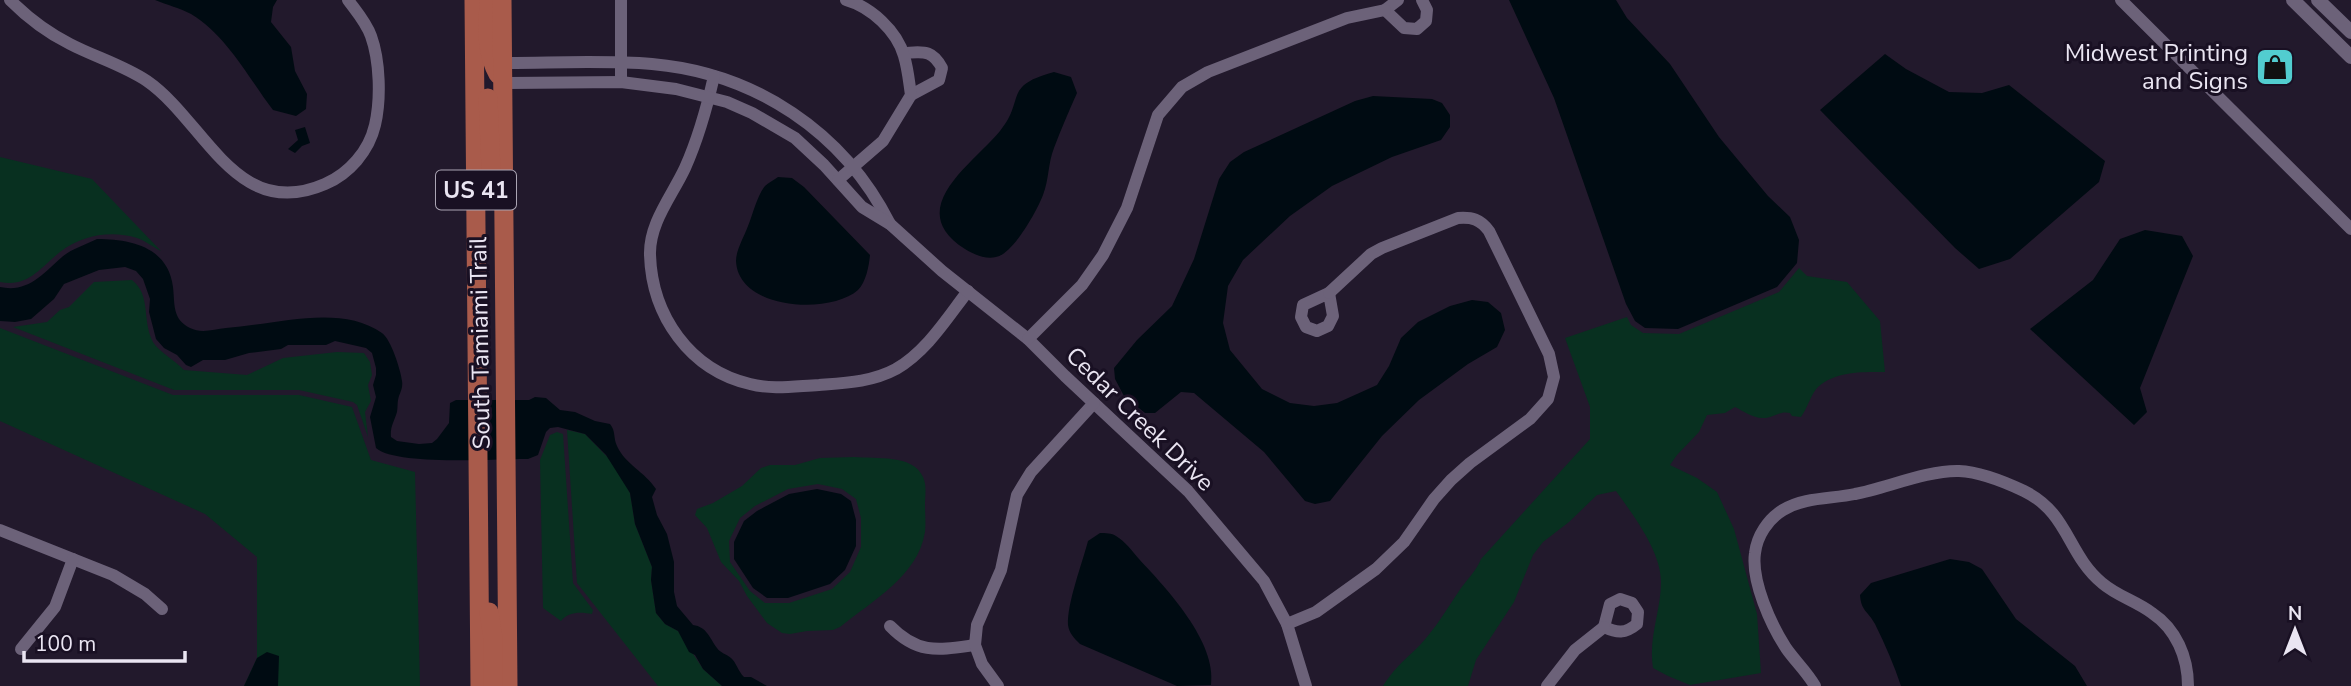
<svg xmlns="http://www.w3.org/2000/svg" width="2351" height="686" font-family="'Nunito Sans',sans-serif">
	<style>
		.green { fill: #083020; fill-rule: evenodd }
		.water { fill: #000b12 }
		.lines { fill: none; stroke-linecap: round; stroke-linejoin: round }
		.minor { stroke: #6c6279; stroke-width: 12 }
		.tertiary { stroke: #6c6279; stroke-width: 14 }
		.primary { stroke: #a95b4b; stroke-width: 19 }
		.labels { text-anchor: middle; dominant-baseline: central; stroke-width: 6; stroke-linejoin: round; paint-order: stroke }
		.shield { fill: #191023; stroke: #aba5b4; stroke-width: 2 }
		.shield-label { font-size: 23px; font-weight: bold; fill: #eae5f2 }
		.poi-label { font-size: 24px; fill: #eae5f2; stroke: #191023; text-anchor: end }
		.street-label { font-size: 24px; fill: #eae5f2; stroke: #191023 }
	</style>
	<rect width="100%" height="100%" fill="#22192c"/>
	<g class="green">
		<path d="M0,157L92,179L161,251C153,247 146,241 137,238C111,230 82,235 60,252C41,267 28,288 0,282Z"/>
		<path d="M1799,268L1807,276L1847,282L1880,321L1885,372C1862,372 1836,371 1818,387C1812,392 1807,409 1801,417L1792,416L1790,413C1779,410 1773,419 1762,418C1753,418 1743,411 1735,407L1725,413L1707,415L1699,432L1677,455L1670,465L1697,478L1717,492L1734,529L1757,614L1761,673L1690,685L1668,676L1653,668C1648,638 1661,611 1661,582C1661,551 1633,515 1616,491L1597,495L1569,522L1543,542L1533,555L1514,602L1476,660L1468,686H1383C1395,667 1405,660 1420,645C1435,629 1447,609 1459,591C1467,579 1475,573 1481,559L1590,439V407L1565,338L1627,317L1631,325L1643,333L1679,334L1779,292Z"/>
		<path d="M132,280C151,295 142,318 152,340C156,350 175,360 184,370L247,375L283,358L337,352L364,353L370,362L372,375L368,385L371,401L365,412L368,437L357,405L353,402L299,390H174L13,327L47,322L60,310L69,307L94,282Z"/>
		<path d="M0,328L173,395H299L352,407L371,460L415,472L420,686H244L257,658V557L205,514L0,421Z"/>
		<path d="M567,430L585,434L614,464L630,493L635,524L652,567L651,580L656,613L665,624L678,631L703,669L722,686H658L577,583Z"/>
		<path d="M557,432L563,434L573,583L593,610L592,614C581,612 569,611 561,621L543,608L540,460L550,435Z"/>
		<path d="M854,457C876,459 913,454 923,477C927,485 925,496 925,504C925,513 926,523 925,532C918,576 872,601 840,627L833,630L807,631L790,634L782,633L767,623L747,596L739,581L721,562L707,528L695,515L697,509L713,503L742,486L761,468L770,465H795L820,458ZM818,484L842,489L856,499L861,518V547L850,572L832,589L789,603H765L750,591L730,562L729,541L740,518L755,506L788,489Z"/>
	</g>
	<g class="water">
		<path d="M155,0H277L273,7L271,22L291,47L295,71L307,94L306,109L296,116L273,110C248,77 227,36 191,14C180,8 167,5 155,0Z"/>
		<path d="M1509,0H1616L1627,18L1670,64L1719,137L1768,196L1790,217L1799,240L1797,263L1777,287L1678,329L1645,328L1635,321L1626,304L1554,98Z"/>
		<path d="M1885,54L1906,69L1949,92L1982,93L2009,85L2105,161L2099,182L2010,259L1979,269L1955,248L1820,110Z"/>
		<path d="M1054,72L1071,77L1077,93C1069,111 1061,129 1054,148C1048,163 1049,180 1043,195C1037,211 1013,254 996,257C986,260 973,254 965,249C902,209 973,164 1000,131C1026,99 1002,86 1054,72Z"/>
		<path d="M1373,96L1432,99L1442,103L1450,115V127L1441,140L1392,157L1332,186L1290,216L1243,260L1228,286L1223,323L1230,350L1262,389L1290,403L1314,406L1337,403L1377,385L1389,366L1401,338L1418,322L1450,306L1472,300L1488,302L1501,313L1505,330L1497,347L1468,364L1419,400L1382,436L1330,501L1315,504L1305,501L1264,452L1194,393L1181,392L1155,413H1145L1124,396L1115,379L1114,368L1137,340L1172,306L1194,259L1219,179L1230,162L1244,152L1355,101Z"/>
		<path d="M305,127L310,143L302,146L295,153L288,149L298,140L295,130Z"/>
		<path d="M778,177L792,178L804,187L870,255C869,266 866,282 858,290C830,315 738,310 736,261C736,250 744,237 748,226C753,214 757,196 765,186C768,183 774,180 778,177Z"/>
		<path d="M2145,230L2182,236L2193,256L2140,388L2147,412L2134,425L2030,329L2093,280L2120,239Z"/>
		<path d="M97,239C131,239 168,247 173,287C175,304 172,319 190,328C202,334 214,329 226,328C274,325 340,303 382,333C391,339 401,371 402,381C403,387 401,391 399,396C397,402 398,407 397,412C394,422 390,427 391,437L397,441L419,444L432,443L437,439L449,423L450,403L456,400H529L535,397L546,398L560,410L575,412L595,421L610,424C616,431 613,438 617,446C625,464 645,472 656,489L652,497L657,515L667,534L674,562V592L677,606L693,625C707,627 709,637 717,648C720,653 727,654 731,658C736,662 738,671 744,677H751L767,686H722L703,669L695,655L689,652L678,631L665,624L656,613L651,580L652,567L635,524L630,493L606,455L585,434L558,427L550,428L546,432L538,455L528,459C497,459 396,466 376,448L370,417L376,397L373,385L376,375V368L372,353L366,348L335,341L326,345H288L281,349L249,353L225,360H203L191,367L186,365L177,355L164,348L156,339L149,312L150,299L143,279L136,271L125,267L99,270L64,284L54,299L31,319L15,322L0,321V287C28,293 43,274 62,257C71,249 85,245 97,239Z"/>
		<path d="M817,489L841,494L851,501L856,520V546L845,570L830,584L788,598H767L753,588L734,559V542L744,521L757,511L789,494Z"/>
		<path d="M1100,533C1105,533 1112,533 1116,536C1125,541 1133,552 1139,559C1167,589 1217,642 1211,685L1177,686L1080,644C1074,638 1069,633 1068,625C1067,603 1082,564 1088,541Z"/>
		<path d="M1950,559L1969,562L1982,569L2016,619L2075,666L2087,686H1901C1894,665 1885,644 1875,624C1868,611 1861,611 1860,595L1871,583Z"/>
		<path d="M267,652L279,656L278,686H244L257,658Z"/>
	</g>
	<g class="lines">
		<g class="minor">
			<path d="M10,0C28,18 48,33 70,44C95,57 123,65 147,81C205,121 236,223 325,184C349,174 369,151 375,125C381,99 380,61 371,36C366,22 356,11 348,0"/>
			<path d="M1398,0L1385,10L1404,28L1417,29L1426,21L1427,10L1422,0"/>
			<path d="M2121,0L2351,229"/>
			<path d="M904,53C923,52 932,49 942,68L939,80L911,95"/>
			<path d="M503,63C552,63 603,60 652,64C755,73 844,132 890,224"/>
			<path d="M714,76C707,107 698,139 685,168C672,196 649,223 650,255C652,316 690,370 750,384C772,390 796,386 819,385C845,383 872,382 896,369C927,351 947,318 968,291"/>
			<path d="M621,82V0"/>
			<path d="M503,83L621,82L676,89L727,102L752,113L795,138L824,165L862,207L890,224L942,271L1028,339L1065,376L1188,491L1264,581L1287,624L1306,686"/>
			<path d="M838,180L883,141L911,95C909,82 908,69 904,56C897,31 871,7 846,0"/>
			<path d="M1329,293L1333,316L1328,326L1317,331L1306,327L1301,317L1303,305Z"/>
			<path d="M1028,339L1082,285L1103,255L1127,208L1158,115L1182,87L1208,72L1347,18L1385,10"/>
			<path d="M0,530L113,575L145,594L162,609"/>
			<path d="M1620,599L1632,603L1638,612L1637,624C1625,634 1617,633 1604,627L1610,604Z"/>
			<path d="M1287,624L1316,612L1376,569L1404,542L1434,499L1451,480L1470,463L1530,419L1548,399L1554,377L1549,354L1489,231C1480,219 1472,217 1458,218L1382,248L1371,254L1329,293"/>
			<path d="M890,626C918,655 939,650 975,645"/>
			<path d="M21,649L55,607L73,559"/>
			<path d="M998,686L982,664L975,645L977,625L1001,570L1017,495L1031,472L1094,403"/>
			<path d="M1547,686L1575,650L1604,627"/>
			<path d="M1815,686C1807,672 1795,661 1786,648C1771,625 1751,581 1755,553C1757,536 1768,519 1783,510C1804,497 1832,499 1855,494C1886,488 1928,470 1959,471C1981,472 2005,482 2024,491C2069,513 2067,554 2102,583C2117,596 2136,601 2152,613C2176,629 2188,657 2188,686"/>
		</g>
		<g class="tertiary">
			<path d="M2293,0L2351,57"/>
			<path d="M2318,0L2351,32"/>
		</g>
		<g class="primary">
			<path d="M474,0L480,686"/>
			<path d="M489,0C488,26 485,51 498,74"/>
			<path d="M502,0L508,686"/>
			<path d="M488,98L492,194"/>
			<path d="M489,612L493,638V686"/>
		</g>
	</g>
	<defs>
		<g id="shop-square" transform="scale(2.0125)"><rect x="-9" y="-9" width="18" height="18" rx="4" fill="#52cdcf" stroke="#191023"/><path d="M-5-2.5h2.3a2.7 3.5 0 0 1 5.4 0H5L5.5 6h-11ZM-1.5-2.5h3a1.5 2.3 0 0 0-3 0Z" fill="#111"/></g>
	</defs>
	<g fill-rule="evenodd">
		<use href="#shop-square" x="2275" y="67"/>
	</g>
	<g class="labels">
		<rect class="shield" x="436" y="170.5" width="80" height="39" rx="5"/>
		<g class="shield-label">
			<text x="476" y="190">US 41</text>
		</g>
		<g class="poi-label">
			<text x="2248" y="53">Midwest Printing<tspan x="2248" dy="28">and Signs</tspan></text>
		</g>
		<g class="street-label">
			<text transform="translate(480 343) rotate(-91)">South Tamiami Trail</text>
			<text transform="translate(1140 419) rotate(44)">Cedar Creek Drive</text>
		</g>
	</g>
	<g transform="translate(2295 630)" stroke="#191023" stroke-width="5" paint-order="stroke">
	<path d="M0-5L12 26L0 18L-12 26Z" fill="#eae5f2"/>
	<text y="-10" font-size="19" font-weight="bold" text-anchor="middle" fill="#eae5f2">N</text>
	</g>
	<path d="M24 651v10h161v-10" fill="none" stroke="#eae5f2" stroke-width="3.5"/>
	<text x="35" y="651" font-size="21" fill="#eae5f2" stroke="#191023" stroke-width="5" paint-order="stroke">100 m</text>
</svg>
